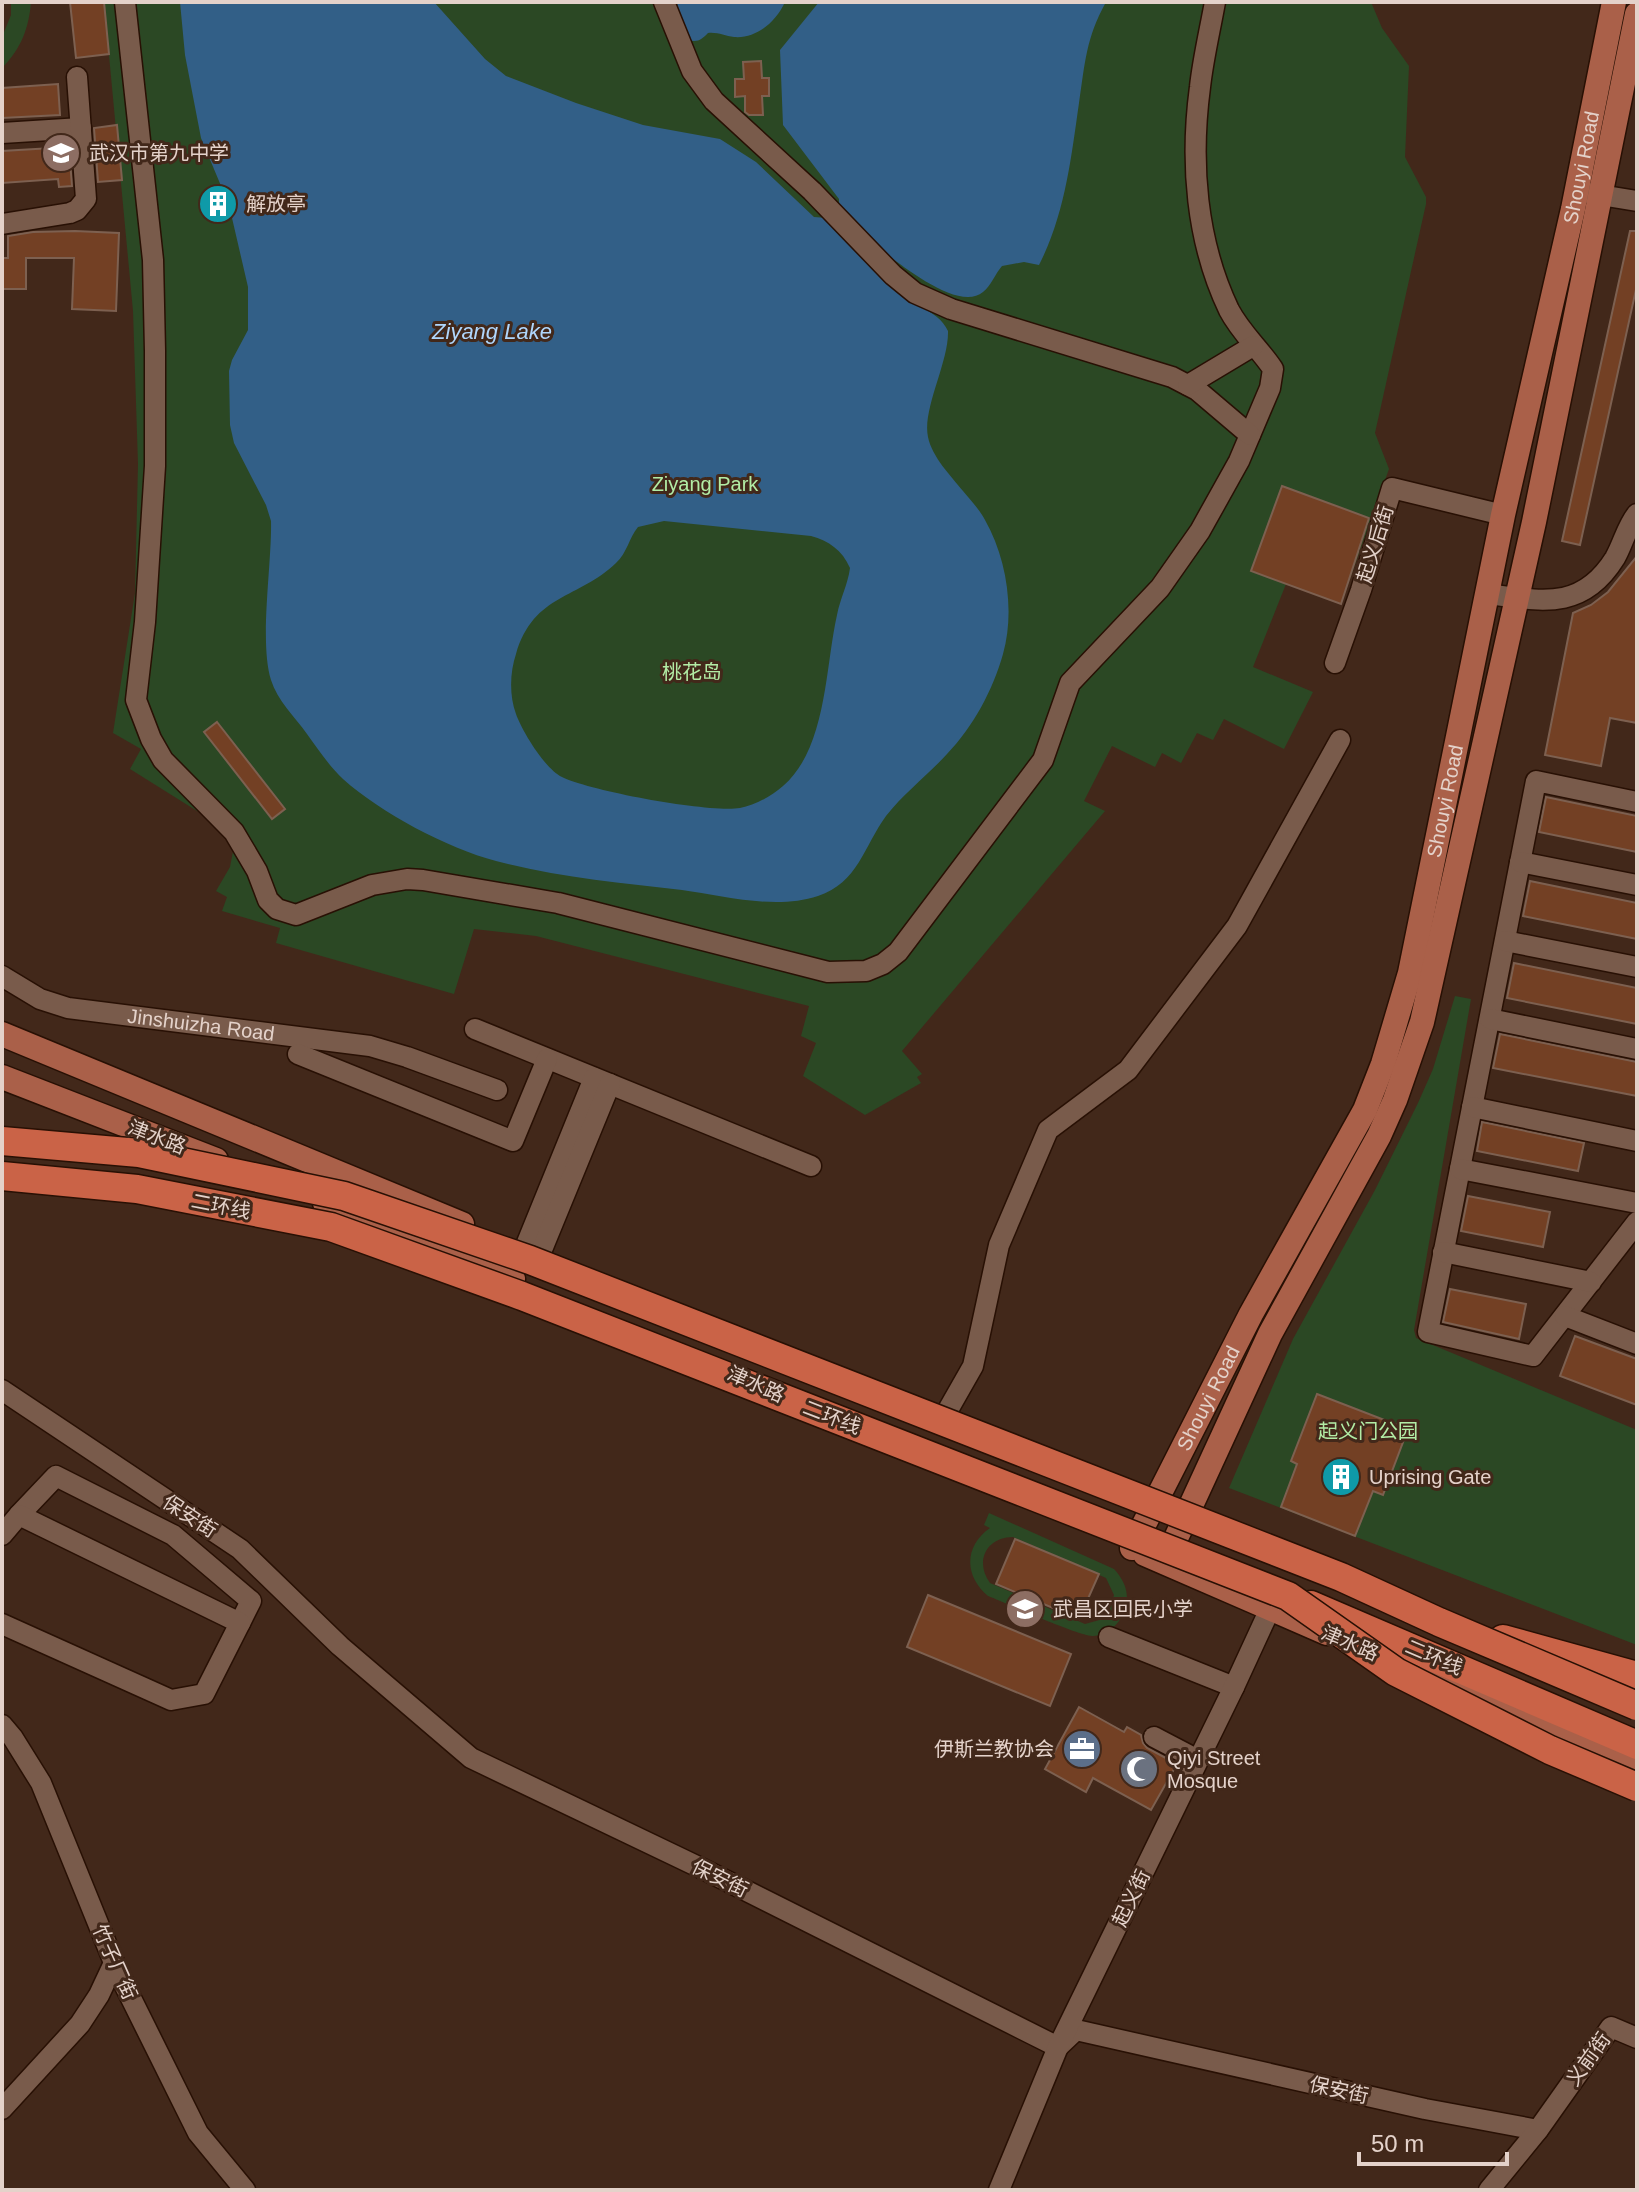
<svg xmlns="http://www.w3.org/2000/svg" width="1639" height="2192" font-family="Arial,'Noto Sans SC',sans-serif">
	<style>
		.green { fill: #2b4824; fill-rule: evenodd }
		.water { fill: #325f87; fill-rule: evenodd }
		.building { fill: #734024; stroke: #7d6050; stroke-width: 2 }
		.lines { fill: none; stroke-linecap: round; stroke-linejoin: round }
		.minor-casing { stroke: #281004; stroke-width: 23 }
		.major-casing { stroke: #281004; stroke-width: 27 }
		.highway-casing { stroke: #281004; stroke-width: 31 }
		.minor { stroke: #795b4b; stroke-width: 20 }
		.major { stroke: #aa6049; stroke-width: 24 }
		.highway { stroke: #ca6347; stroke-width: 28 }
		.highway-bridge-casing { stroke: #281004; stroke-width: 31; stroke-linecap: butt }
		.highway-bridge { stroke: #ca6347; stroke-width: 28 }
		.labels { text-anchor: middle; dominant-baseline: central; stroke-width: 6; stroke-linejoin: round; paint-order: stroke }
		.poi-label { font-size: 20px; fill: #e4d2ca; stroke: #42281a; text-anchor: start }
		.street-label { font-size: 20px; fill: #e4d2ca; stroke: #42281a }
		.park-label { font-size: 20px; fill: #b2eca5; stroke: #42281a }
		.water-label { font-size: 22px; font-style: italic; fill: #afd6fc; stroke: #42281a }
	</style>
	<rect width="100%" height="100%" fill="#42281a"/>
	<g class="green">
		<path d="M11,2H31C29,28 21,49 2,68V37L11,15Z"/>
		<path d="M104,2H1371L1382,28L1409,66L1405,157L1426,197V204L1375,433L1389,469L1341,604L1286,584L1253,667L1313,692L1284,749L1224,719L1213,740L1197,733L1181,763L1162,753L1155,767L1112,746L1084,801L1105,811L902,1051L922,1074L917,1077L921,1083L865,1115L803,1076L816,1043L801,1036L809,1006L536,936L474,929L454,994L276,943L280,928L222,911L227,897L216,891L230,867L234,846L213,821L130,769L141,749L113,733L135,593L138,464L133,311Z"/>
		<path d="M1455,996L1471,999L1414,1330L1416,1338L1637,1430V1645L1229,1488L1293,1339L1375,1190L1418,1103L1433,1069Z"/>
		<path d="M989,1513L1114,1569C1125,1581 1130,1594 1125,1609C1121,1623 1108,1635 1093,1636C1080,1637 1006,1603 988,1596C964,1576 964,1546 990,1528L984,1525ZM1013,1537L1106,1578L1114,1595L1109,1612L1103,1619L1085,1624L990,1583C974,1561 987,1537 1013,1537Z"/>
	</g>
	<g class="water">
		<path d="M180,2H434L485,59L506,76L576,103L643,125L720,139L756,162L814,217L827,218L839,208V199L783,125L780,50L819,2H1106C1086,38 1085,63 1079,103C1071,159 1065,214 1039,265L1024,262L1002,266C995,274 991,286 983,292C958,313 898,262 877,247C880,258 882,275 889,284C904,304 938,308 948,331C949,362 922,409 928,437C932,457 951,476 963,491C971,501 980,510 985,520C1007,559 1015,611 1003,654C993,690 973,727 947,754C928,775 904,793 886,816C864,846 858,883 818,896C776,910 724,896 682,890C620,883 556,877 496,861C447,848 381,813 343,779C329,766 318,749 307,734C295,717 277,700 271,680C259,641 272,565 271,521L266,505L234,443L230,425L229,371L232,360L248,330V287L229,205L201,138L185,55ZM664,521L811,536C829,541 842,550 850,568C848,584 840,599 837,615C825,668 827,748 783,786C772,796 755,805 740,808C709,813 590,791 562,777C545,769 522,731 516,714C509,695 510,672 516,654C534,593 579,599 616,563C627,553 629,538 638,527Z"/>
		<path d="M677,2H785C776,22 756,39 734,37C725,36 718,32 708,33C702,39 698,43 688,40L680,26Z"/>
	</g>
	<g class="building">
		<path d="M70,2H104L109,54L76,58Z"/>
		<path d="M761,61L762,78H769V96H762L763,115H749L745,112V96L735,97V79H744L743,62Z"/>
		<path d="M58,84L60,115L2,118V88Z"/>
		<path d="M117,125L122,180L98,182L94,128Z"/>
		<path d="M69,147L72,186L59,187L58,179L2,183V151Z"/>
		<path d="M75,231L119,233L116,311L72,309L74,258H26V289H2V258H8V236L33,232Z"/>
		<path d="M1630,231H1637V285L1580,545L1562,541Z"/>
		<path d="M1282,486L1369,518L1341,604L1251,571Z"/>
		<path d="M1637,556V723L1610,718L1601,766L1545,755L1573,613L1591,605L1608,592Z"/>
		<path d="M217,722L285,809L272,819L204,732Z"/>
		<path d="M1546,797L1637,816V852L1539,832Z"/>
		<path d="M1530,881L1637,903V939L1523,916Z"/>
		<path d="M1514,963L1637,988V1024L1507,998Z"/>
		<path d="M1500,1034L1637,1062V1096L1493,1068Z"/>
		<path d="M1482,1122L1584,1143L1578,1171L1477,1151Z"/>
		<path d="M1468,1196L1550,1212L1543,1247L1461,1231Z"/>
		<path d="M1450,1289L1526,1304L1519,1339L1443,1322Z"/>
		<path d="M1575,1336L1637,1359V1405L1560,1376Z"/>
		<path d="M1317,1394L1408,1429L1383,1495L1373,1491L1355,1536L1281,1507L1297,1464L1291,1461Z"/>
		<path d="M1015,1539L1099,1574L1079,1619L996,1584Z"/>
		<path d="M928,1595L1071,1654L1050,1706L907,1647Z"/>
		<path d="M1079,1707L1124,1732L1127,1727L1141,1735L1143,1743L1147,1748L1177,1764L1151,1810L1093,1778L1086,1792L1045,1769Z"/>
	</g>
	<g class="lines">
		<g class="minor-casing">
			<g id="minor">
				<path d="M125,2L153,260L155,351V466L145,622L136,700L151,739L163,760L234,832L257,871L268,900L277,909L296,915L372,885L407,879L423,880L558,903L828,972L866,971L883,964L898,952L1043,760L1070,683L1160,588L1200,531L1239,461L1270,388L1273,369C1259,348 1241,333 1229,310C1196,241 1190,162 1200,87C1203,59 1210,30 1215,2"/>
				<path d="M664,2L692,71L714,101L812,191L893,275L915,293L951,309L1172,377L1197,390L1250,435"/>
				<path d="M2,133L81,128"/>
				<path d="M1588,193L1637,201"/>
				<path d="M2,224L70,213L77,210L86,199L77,77"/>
				<path d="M1188,385L1253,346"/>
				<path d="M1488,594C1542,601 1582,611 1615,558C1623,544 1627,526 1637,514"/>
				<path d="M1335,663L1361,590L1392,488L1503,515"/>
				<path d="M1637,802L1536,781L1428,1332L1533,1356L1637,1222"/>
				<path d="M1520,862L1637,885"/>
				<path d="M1505,941L1637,967"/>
				<path id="s1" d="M2,976L40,999L68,1008L370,1046L407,1057L497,1090"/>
				<path d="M1490,1019L1637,1049"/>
				<path d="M475,1029L811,1166"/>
				<path d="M298,1054L513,1141L547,1059"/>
				<path d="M1472,1107L1637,1141"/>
				<path d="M1460,1169L1637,1203"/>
				<path d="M524,1250L594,1078"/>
				<path d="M1443,1252L1591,1282"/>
				<path d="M539,1257L610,1084"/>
				<path d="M1565,1316L1637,1344"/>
				<path d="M2,1390L240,1549L340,1646L471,1758L705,1870L1058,2047L1076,2030L1425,2109L1538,2130"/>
				<path d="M940,1424L973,1366L999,1245L1048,1130L1128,1070L1237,926L1340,740"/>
				<path d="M19,1515L56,1476L173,1535L251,1601L240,1623"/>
				<path d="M2,1535L19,1515L240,1623L204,1694L171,1700L2,1624"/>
				<path d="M1109,1637L1234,1687"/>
				<path d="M2,1725L13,1738L41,1783L117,1970L198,2133L245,2190"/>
				<path d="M1154,1737L1198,1760"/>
				<path d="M2,2109L80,2024L99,1995L114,1963"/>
				<path d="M999,2190L1058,2047L1234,1687L1270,1609"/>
				<path d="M1489,2190L1538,2130L1611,2027L1637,2038"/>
			</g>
		</g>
		<g class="major-casing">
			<g id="major">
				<path d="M2,1034L462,1224"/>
				<path d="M2,1077L216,1160"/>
				<path d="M325,1203L513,1279"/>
				<path id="s2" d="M1132,1548L1251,1314L1365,1110L1383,1064L1410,973L1503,515L1573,209L1614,2"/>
				<path d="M1145,1554L1327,1633"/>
				<path d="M1165,1562L1270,1334L1379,1136L1395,1100L1422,1022L1534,522L1637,14"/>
				<path d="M1428,1675L1637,1763"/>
			</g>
		</g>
		<g class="highway-casing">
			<g id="highway">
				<path d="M1311,1605L1637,1745"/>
				<path d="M1503,1639L1637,1676"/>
			</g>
		</g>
		<use href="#minor" class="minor"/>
		<use href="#major" class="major"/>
		<use href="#highway" class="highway"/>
		<g class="highway-bridge-casing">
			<g id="highway-bridge">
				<path d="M2,1141L139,1153L344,1196L530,1260L1341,1577L1439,1622L1637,1706"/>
				<path d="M2,1176L137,1189L331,1227L522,1296L1288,1596L1396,1672L1550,1750L1637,1787"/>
			</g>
		</g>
		<use href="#highway-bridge" class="highway-bridge"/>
	</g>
	<defs>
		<g id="school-disc" transform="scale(2)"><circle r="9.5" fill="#8d6e63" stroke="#42281a"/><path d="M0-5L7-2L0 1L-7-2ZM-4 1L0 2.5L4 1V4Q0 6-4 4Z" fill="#fff"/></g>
		<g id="building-disc" transform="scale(2)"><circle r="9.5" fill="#0f9aa8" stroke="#42281a"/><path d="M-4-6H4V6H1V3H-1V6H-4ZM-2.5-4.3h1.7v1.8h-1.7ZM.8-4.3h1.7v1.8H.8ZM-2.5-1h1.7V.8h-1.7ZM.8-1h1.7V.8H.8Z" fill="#fff"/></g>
		<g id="office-disc" transform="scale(2)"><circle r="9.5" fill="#5c6f8a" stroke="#42281a"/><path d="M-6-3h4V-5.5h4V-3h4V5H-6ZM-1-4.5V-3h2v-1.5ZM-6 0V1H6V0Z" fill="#fff"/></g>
		<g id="mosque-disc" transform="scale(2)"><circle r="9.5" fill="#6b7280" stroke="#42281a"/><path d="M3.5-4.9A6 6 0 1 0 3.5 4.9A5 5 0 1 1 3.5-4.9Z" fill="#fff"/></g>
	</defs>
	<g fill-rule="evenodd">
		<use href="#school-disc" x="61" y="153"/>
		<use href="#building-disc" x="218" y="204"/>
		<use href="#building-disc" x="1341" y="1477"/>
		<use href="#school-disc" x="1025" y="1609"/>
		<use href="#office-disc" x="1082" y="1749"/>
		<use href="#mosque-disc" x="1139" y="1769"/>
	</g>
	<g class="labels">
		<g class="poi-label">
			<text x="89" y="153">武汉市第九中学</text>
			<text x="246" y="204">解放亭</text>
			<text x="1369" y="1477">Uprising Gate</text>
			<text x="1053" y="1609">武昌区回民小学</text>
			<text x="1054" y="1749" text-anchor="end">伊斯兰教协会</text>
			<text x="1167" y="1758">Qiyi Street<tspan x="1167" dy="23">Mosque</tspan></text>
		</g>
		<g class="street-label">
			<text stroke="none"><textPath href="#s2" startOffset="1464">Shouyi Road</textPath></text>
			<text transform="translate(1375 544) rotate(-73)">起义后街</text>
			<text stroke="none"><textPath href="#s2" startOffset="816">Shouyi Road</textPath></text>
			<text stroke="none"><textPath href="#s1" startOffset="208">Jinshuizha Road</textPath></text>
			<text transform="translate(157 1137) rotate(21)">津水路</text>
			<text transform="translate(221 1206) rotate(11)">二环线</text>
			<text transform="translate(756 1384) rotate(24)">津水路</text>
			<text stroke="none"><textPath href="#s2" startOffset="168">Shouyi Road</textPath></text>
			<text transform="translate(832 1417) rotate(21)">二环线</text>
			<text transform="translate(190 1516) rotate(33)">保安街</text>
			<text transform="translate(1350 1643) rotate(23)">津水路</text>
			<text transform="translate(1434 1657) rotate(23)">二环线</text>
			<text transform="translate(720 1878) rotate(26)">保安街</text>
			<text transform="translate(1131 1898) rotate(-64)">起义街</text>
			<text transform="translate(115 1962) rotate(66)">竹子厂街</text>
			<text transform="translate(1588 2059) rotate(-54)">义前街</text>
			<text transform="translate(1339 2090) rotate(12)">保安街</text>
		</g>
		<g class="park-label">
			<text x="705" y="484">Ziyang Park</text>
			<text x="692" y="672">桃花岛</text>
			<text x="1368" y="1431">起义门公园</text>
		</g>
		<g class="water-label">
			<text x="492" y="331">Ziyang Lake</text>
		</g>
	</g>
	<rect width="1639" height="2192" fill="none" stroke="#e4d2ca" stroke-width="8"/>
	<path d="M1359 2152v12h148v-12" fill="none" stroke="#e4d2ca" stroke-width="4"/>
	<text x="1371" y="2152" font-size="24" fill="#e4d2ca" stroke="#42281a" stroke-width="6" paint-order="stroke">50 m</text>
</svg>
